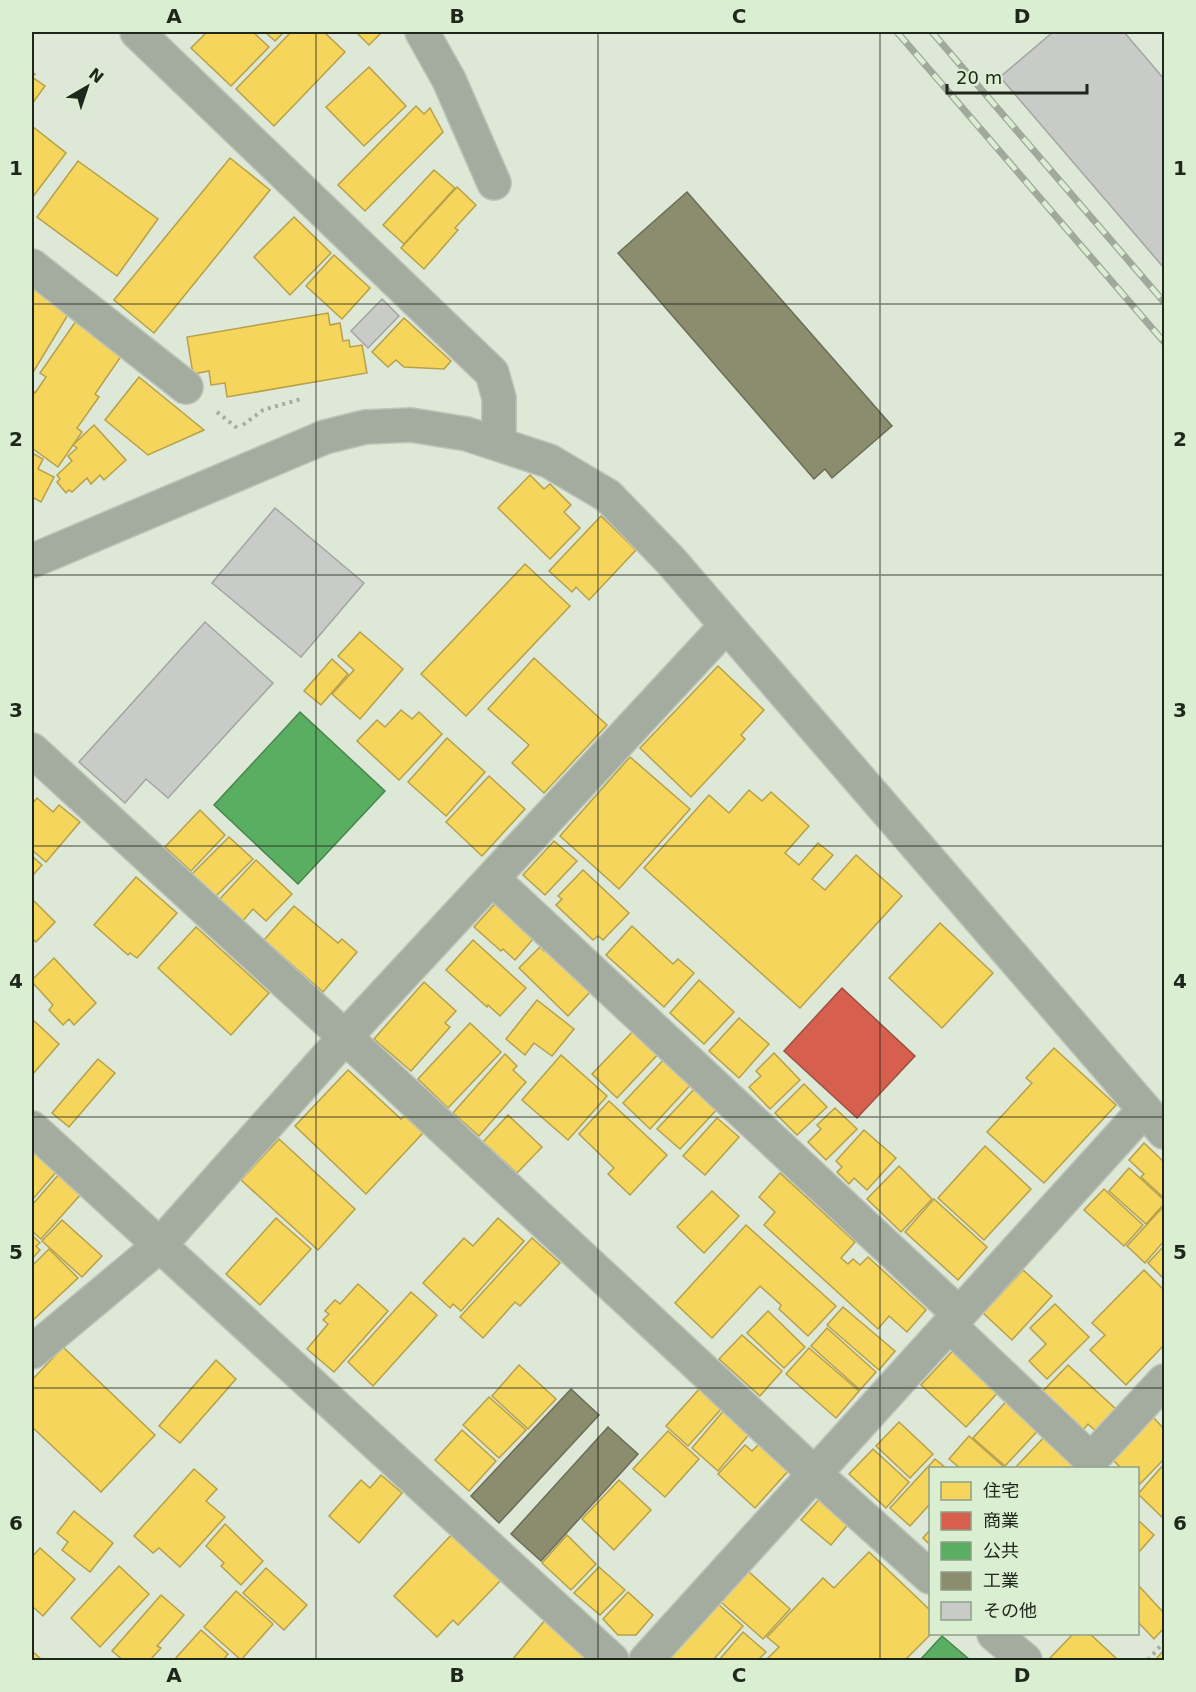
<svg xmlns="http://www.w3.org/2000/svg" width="1196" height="1692" font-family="'DejaVu Sans','Noto Sans JP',sans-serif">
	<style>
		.homes { fill: #f6d55c; stroke: #b6a049; stroke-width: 1.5 }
		.shops { fill: #d6604d; stroke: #9f4f3e; stroke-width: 1.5 }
		.public { fill: #5aae61; stroke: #48854c; stroke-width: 1.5 }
		.industry { fill: #8c8c6e; stroke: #6b6d55; stroke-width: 1.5 }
		.building { fill: #c9cbc9; stroke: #a3a5a3; stroke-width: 1.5 }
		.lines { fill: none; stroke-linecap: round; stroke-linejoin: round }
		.minor-casing { stroke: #bcc3b7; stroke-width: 36 }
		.path { stroke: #a5aca1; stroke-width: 4; stroke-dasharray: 3 4.5; stroke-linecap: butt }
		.minor { stroke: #a4aca0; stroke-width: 33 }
		.rail-casing { stroke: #a1a89c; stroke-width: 7 }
		.rail { stroke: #daeed1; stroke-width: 4.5; stroke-dasharray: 14; stroke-linecap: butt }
		.grid { fill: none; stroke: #1f261c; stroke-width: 1.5; stroke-opacity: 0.55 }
		.neatline { fill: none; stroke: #1f261c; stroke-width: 2 }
		.grid-label { font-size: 20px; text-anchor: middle; font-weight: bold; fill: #1f261c }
	</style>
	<rect width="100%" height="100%" fill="#dde8d7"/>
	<g class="homes">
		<path d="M207,32H253L269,47L231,86L191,48Z"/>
		<path d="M265,32H284L275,41Z"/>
		<path d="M291,32H324L345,52L274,126L236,89Z"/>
		<path d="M356,32H382L369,45Z"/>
		<path d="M369,67L406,106L364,146L326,107Z"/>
		<path d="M32,72L35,74L32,77L45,86L32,104Z"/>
		<path d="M416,106L424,114L430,108L443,132L365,211L338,185Z"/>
		<path d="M32,126L66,153L32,198Z"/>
		<path d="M230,158L270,190L154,333L114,300Z"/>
		<path d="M78,161L158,219L117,276L37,217Z"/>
		<path d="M434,170L455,188L404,244L383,225Z"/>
		<path d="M457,187L476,205L455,228L458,230L424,269L401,248Z"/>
		<path d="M294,217L331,253L290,295L254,257Z"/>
		<path d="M334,255L370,288L342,319L306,286Z"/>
		<path d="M32,288L69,313L32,374Z"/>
		<path d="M328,313L330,325L340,323L343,341L349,340L350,347L362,345L367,373L227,397L225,383L211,385L209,371L193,374L187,337Z"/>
		<path d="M404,318L451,361L444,369L404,367L396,360L388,367L372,352Z"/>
		<path d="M76,321L122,355L95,394L99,397L77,428L82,432L58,467L32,448V394L33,391L35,393L46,377L40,373Z"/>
		<path d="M139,377L204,430L148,455L105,420Z"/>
		<path d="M94,425L126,460L104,480L100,475L91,484L87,478L72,492L69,490L66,493L57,482L60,479L57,475L72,461L68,456L77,448L73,445Z"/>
		<path d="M32,453L43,459L38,469L54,477L41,502L32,497Z"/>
		<path d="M530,475L544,489L550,484L571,505L564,512L580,528L550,559L498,508Z"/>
		<path d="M601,516L636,550L589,600L576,587L572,592L549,571Z"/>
		<path d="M525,564L570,606L466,716L421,674Z"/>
		<path d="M360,632L403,669L360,719L332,694L354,670L338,656Z"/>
		<path d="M534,658L607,725L544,793L512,763L529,745L488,709Z"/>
		<path d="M332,659L348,674L321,705L304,691Z"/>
		<path d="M718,666L764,710L741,735L745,739L691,797L640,748Z"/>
		<path d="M401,710L412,719L419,712L442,734L399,780L357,741L377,720L385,727Z"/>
		<path d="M447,738L485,772L446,816L408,782Z"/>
		<path d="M630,757L690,809L619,889L560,836Z"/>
		<path d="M489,776L525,809L482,856L446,822Z"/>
		<path d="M749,790L762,801L771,792L809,826L785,853L799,865L818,843L833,855L812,879L825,890L856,855L902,896L800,1008L644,868L709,795L729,813Z"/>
		<path d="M37,798L53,812L59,805L80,822L46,862L32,850V804Z"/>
		<path d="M200,810L225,835L191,871L165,847Z"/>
		<path d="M229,837L253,859L215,897L192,874Z"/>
		<path d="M554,841L577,861L545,895L523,875Z"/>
		<path d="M32,856L42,865L32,876Z"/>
		<path d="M256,860L292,894L266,921L253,909L241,923L218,901Z"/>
		<path d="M583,870L629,913L603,940L598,936L593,940L556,905L562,899L558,896Z"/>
		<path d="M136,877L177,913L137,958L130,953L128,955L94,925Z"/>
		<path d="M503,895L534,938L515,960L503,949L501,951L474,927Z"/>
		<path d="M32,899L55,922L36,942L32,938Z"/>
		<path d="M294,906L338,943L342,939L357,952L323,992L264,940Z"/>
		<path d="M940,923L993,973L942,1028L889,978Z"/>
		<path d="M632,926L673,964L678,959L694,973L664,1007L606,955Z"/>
		<path d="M196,927L269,993L231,1035L158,968Z"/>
		<path d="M473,940L526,988L500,1016L488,1005L487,1007L446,970Z"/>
		<path d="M551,943L590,992L568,1016L519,968L540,947L544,951Z"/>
		<path d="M54,958L96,1003L74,1025L69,1019L63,1025L49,1010L53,1005L32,982V980Z"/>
		<path d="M699,980L734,1012L704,1044L670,1013Z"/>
		<path d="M424,982L456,1011L445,1023L450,1027L411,1071L374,1039Z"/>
		<path d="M537,1000L574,1029L552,1056L534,1043L525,1055L506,1039Z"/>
		<path d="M739,1018L769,1044L739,1078L709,1051Z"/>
		<path d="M32,1019L59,1044L32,1075Z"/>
		<path d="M470,1023L501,1052L448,1108L418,1079Z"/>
		<path d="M637,1027L662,1050L617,1098L592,1074Z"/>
		<path d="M1054,1048L1116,1105L1044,1183L987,1132L1032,1083L1026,1078Z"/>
		<path d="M774,1053L800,1080L770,1109L749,1087L761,1076L756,1071Z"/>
		<path d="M505,1054L517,1066L513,1070L526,1082L479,1136L453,1113Z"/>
		<path d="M561,1055L607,1096L568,1140L522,1100Z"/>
		<path d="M668,1055L695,1080L650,1129L623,1103Z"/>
		<path d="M98,1059L115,1073L69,1127L52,1113Z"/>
		<path d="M348,1070L401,1119L405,1116L423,1133L366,1194L295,1126Z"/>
		<path d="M804,1084L827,1107L797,1135L775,1113Z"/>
		<path d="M698,1085L721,1105L680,1149L657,1129Z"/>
		<path d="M609,1101L667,1155L630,1195L608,1174L614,1168L579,1134Z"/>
		<path d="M835,1108L857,1129L826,1160L808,1142L821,1129L817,1125Z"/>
		<path d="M508,1115L542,1147L517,1173L483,1142Z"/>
		<path d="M717,1118L739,1137L705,1175L683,1156Z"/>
		<path d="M864,1130L896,1158L867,1190L854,1178L849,1184L837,1172L842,1167L836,1161Z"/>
		<path d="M279,1139L355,1209L318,1250L241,1180Z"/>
		<path d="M1144,1143L1164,1162V1198L1141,1177L1144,1174L1129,1160Z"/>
		<path d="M985,1146L1031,1189L984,1240L938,1198Z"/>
		<path d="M35,1152L57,1171L32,1200V1157Z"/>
		<path d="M899,1166L932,1199L901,1232L867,1199Z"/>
		<path d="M1129,1168L1164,1200V1204L1146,1224L1109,1191Z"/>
		<path d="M780,1173L855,1242L841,1258L848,1264L853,1259L860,1265L868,1257L926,1310L907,1332L889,1316L878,1329L764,1225L775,1212L759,1197Z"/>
		<path d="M59,1174L81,1194L41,1239L32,1231V1205Z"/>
		<path d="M1104,1189L1143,1225L1124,1246L1084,1210Z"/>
		<path d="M712,1191L739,1216L704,1253L677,1227Z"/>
		<path d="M934,1199L987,1247L958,1280L905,1232Z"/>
		<path d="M1164,1206V1241L1145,1263L1127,1246Z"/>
		<path d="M276,1218L311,1249L260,1305L226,1274Z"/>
		<path d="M498,1218L524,1241L461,1311L453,1304L450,1308L423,1283L464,1238L473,1246Z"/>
		<path d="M62,1220L102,1256L82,1277L42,1241Z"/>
		<path d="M746,1225L836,1306L808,1336L779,1309L781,1305L760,1286L712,1338L675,1303Z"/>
		<path d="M32,1235L40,1243L36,1246L40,1250L32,1259Z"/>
		<path d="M532,1238L560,1263L520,1306L515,1302L483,1338L460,1317Z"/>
		<path d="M1164,1246V1279L1148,1263Z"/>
		<path d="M49,1249L78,1278L32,1321V1266Z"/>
		<path d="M1023,1270L1052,1296L1012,1340L983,1313Z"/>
		<path d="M1144,1270L1164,1290V1345L1126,1385L1090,1350L1105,1335L1092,1323Z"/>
		<path d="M358,1284L388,1311L334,1372L307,1349L328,1324L323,1320L329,1314L325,1311L335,1300L340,1304Z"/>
		<path d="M411,1292L437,1315L373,1386L348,1362Z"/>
		<path d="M1055,1304L1089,1337L1047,1379L1029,1361L1046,1344L1030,1328Z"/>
		<path d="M843,1307L895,1351L879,1370L827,1325Z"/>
		<path d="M768,1311L805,1347L784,1368L747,1333Z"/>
		<path d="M827,1328L876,1372L860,1390L811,1346Z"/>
		<path d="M742,1335L782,1371L760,1396L719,1359Z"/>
		<path d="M959,1344L1004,1386L966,1427L921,1385Z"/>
		<path d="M63,1347L155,1435L101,1492L32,1427V1380Z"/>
		<path d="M809,1348L859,1391L836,1418L786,1374Z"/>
		<path d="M216,1360L236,1379L180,1443L159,1426Z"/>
		<path d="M519,1365L556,1399L528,1429L492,1396Z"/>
		<path d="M1068,1365L1118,1411L1098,1433L1088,1424L1083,1430L1042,1392Z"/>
		<path d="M701,1387L723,1407L688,1446L666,1426Z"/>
		<path d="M1012,1395L1044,1424L1005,1466L973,1438Z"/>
		<path d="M489,1397L526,1430L499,1458L463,1425Z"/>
		<path d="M725,1409L751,1432L718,1471L692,1448Z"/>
		<path d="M1153,1417L1164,1429V1459L1139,1485L1138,1468H1121L1112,1459Z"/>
		<path d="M899,1422L933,1454L910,1478L876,1446Z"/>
		<path d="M462,1430L496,1461L469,1491L435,1460Z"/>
		<path d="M668,1431L699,1459L665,1497L633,1469Z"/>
		<path d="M1047,1434L1078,1468H1015Z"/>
		<path d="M969,1436L1005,1468H960L949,1459Z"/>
		<path d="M760,1443L790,1469L755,1508L718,1474L745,1445L752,1451Z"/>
		<path d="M873,1449L909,1482L886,1508L849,1474Z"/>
		<path d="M935,1459L946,1468H930V1504L910,1526L890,1508Z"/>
		<path d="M1164,1464V1519L1138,1494Z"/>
		<path d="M194,1469L217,1489L206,1501L225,1517L180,1567L159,1548L153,1553L134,1536Z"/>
		<path d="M381,1475L402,1493L359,1543L329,1516L361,1480L370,1488Z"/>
		<path d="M619,1480L651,1510L614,1550L582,1519Z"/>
		<path d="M822,1496L851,1521L831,1545L801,1520Z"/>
		<path d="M74,1511L113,1543L90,1572L62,1550L68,1542L57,1533Z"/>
		<path d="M1138,1520L1154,1535L1138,1553Z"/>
		<path d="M225,1524L263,1561L241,1585L221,1566L224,1563L206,1546Z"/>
		<path d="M930,1530V1545L923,1538Z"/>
		<path d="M454,1532L502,1579L458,1625L453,1620L437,1637L394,1596Z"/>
		<path d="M567,1535L596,1564L571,1590L542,1563Z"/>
		<path d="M40,1548L75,1579L43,1616L32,1606V1557Z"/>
		<path d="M869,1552L930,1610L931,1634L905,1660H766L779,1647L767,1637L823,1578L834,1588Z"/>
		<path d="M119,1566L149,1594L100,1647L71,1618Z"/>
		<path d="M599,1567L625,1590L600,1615L574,1593Z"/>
		<path d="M266,1568L307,1605L284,1630L243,1593Z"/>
		<path d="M748,1571L790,1609L763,1639L721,1602Z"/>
		<path d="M1138,1585L1164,1613V1628L1154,1639L1138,1622Z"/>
		<path d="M236,1591L273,1624L241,1660L204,1627Z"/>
		<path d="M628,1592L653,1615L636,1635H618L603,1619Z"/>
		<path d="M161,1595L184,1615L157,1646L161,1648L150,1660H123L112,1651Z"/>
		<path d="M718,1604L743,1626L713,1660H668Z"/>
		<path d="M545,1620L594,1660H512Z"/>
		<path d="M201,1630L228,1654L223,1660H174Z"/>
		<path d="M743,1632L766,1652L758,1660H719Z"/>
		<path d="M1073,1634H1090L1118,1660H1051L1049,1659Z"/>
		<path d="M1164,1650V1660H1155Z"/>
		<path d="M32,1651L42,1660H32Z"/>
	</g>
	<path class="shops" d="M842,988L915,1056L857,1118L784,1051Z"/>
	<g class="public">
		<path d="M300,712L385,791L298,884L214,805Z"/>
		<path d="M942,1636L970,1660H920Z"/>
	</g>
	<g class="industry">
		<path d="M687,192L892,426L832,478L825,469L814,479L618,253Z"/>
		<path d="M571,1389L599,1415L499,1523L471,1496Z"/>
		<path d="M608,1427L638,1454L541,1561L511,1534Z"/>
	</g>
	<g class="building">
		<path d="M1053,32H1124L1164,79V268L1000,77Z"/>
		<path d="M382,299L399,316L368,348L351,331Z"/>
		<path d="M275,508L364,583L301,657L212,583Z"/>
		<path d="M205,622L273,683L168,798L146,779L125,803L79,762Z"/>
	</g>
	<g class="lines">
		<g class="minor-casing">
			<g id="minor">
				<path d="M137,32L492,373L499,398V444"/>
				<path d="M422,32L449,80L494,183"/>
				<path d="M32,266L186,387"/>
				<path d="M32,561L325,437L365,427L411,425L467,434L549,461L608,496L671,561L1164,1132"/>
				<path d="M32,750L345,1037L815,1474L930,1577"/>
				<path d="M493,879L959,1314"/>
				<path d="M32,1128L612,1660"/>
				<path d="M949,1325L1091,1460L1164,1381"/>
				<path d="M32,1352L159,1246L345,1037L726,626"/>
				<path d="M994,1634L1025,1660"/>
				<path d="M646,1660L1144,1110"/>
			</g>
		</g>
		<g class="path">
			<path d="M217,412L237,428"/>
			<path d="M243,425L263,410L301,399"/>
			<path d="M1148,1660L1164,1642"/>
		</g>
		<use href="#minor" class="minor"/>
		<g class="rail-casing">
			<g id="rail">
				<path d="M897,32L1164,342"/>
				<path d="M932,32L1164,302"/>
			</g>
		</g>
		<use href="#rail" class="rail"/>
	</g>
	<path class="grid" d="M316,32V1660M598,32V1660M880,32V1660M32,304H1164M32,575H1164M32,846H1164M32,1117H1164M32,1388H1164"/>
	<rect width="1196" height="1692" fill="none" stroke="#daeed1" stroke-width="66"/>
	<rect x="929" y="1467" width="210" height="168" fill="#daeed1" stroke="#8f9e89" stroke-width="1.5"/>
	<rect x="941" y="1482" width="30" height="18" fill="#f6d55c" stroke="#8f9e89" stroke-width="1.5"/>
	<text x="983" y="1497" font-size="18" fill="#1f261c">住宅</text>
	<rect x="941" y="1512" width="30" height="18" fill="#d6604d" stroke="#8f9e89" stroke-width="1.5"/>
	<text x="983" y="1527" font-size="18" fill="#1f261c">商業</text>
	<rect x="941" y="1542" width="30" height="18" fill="#5aae61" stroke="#8f9e89" stroke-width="1.5"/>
	<text x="983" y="1557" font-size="18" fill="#1f261c">公共</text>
	<rect x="941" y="1572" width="30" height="18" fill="#8c8c6e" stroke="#8f9e89" stroke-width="1.5"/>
	<text x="983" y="1587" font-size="18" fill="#1f261c">工業</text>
	<rect x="941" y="1602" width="30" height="18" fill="#c9cbc9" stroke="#8f9e89" stroke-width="1.5"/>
	<text x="983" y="1617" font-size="18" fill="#1f261c">その他</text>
	<g transform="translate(87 87) rotate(39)" stroke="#daeed1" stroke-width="4.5" paint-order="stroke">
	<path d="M0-4.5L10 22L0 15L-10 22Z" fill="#1f261c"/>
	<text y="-9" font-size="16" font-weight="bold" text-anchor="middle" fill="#1f261c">N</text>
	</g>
	<path d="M947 84v9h140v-9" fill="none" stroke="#1f261c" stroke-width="3"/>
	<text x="956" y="84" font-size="18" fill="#1f261c" stroke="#daeed1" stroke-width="4.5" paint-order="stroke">20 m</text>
	<rect x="33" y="33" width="1130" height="1626" class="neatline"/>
	<g class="grid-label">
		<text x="174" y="23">A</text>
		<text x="457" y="23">B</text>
		<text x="739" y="23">C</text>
		<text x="1022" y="23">D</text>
		<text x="16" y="175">1</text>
		<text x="1180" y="175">1</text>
		<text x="16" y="446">2</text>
		<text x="1180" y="446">2</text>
		<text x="16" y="717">3</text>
		<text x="1180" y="717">3</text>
		<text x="16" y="988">4</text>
		<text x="1180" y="988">4</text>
		<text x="16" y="1259">5</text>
		<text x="1180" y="1259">5</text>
		<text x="16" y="1530">6</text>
		<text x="1180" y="1530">6</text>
		<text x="174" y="1682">A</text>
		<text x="457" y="1682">B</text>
		<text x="739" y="1682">C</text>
		<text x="1022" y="1682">D</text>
	</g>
</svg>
